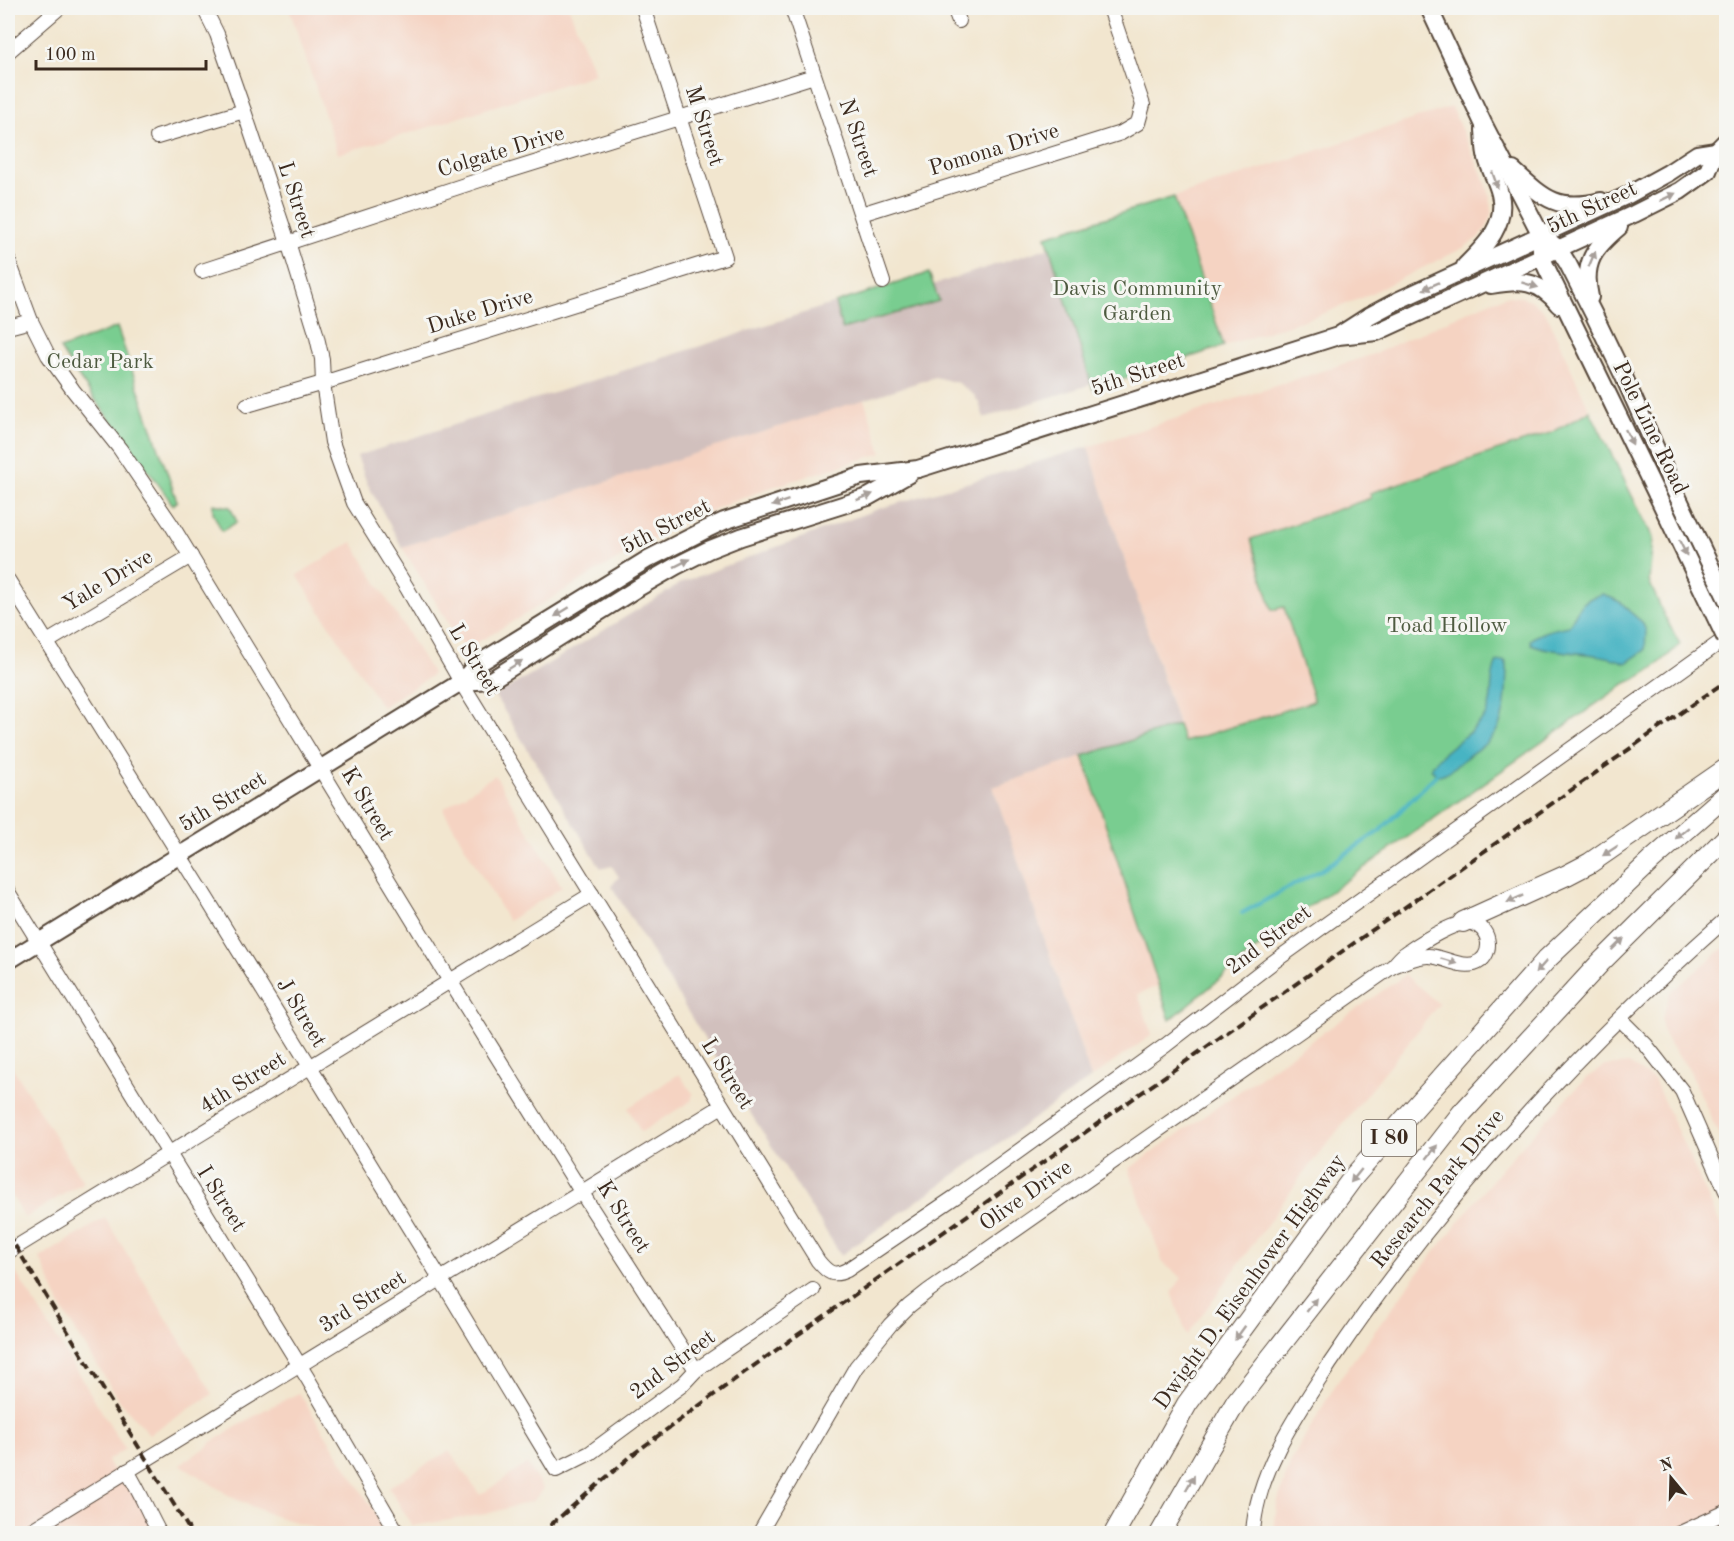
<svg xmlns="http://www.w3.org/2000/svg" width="1734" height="1541" font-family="'Old Standard TT',serif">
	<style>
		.built { fill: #f5d3c2 }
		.industrial { fill: #d1c0bd }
		.green { fill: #79cd90; stroke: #5a7c57; stroke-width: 1.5 }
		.water { fill: #47b4c3; stroke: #416f70; stroke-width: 1.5 }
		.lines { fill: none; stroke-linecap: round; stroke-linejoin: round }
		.stream { stroke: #47b4c3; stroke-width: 4 }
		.minor-casing { stroke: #564639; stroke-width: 16 }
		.major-casing { stroke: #564639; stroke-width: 20 }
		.highway-casing { stroke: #564639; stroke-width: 22 }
		.minor { stroke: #fff; stroke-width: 14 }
		.major { stroke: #fff; stroke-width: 16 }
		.highway { stroke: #fff; stroke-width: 20 }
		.rail { stroke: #3b2a1e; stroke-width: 4; stroke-dasharray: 9 4.5; stroke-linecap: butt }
		.major-bridge-casing { stroke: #564639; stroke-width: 20; stroke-linecap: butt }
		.major-bridge { stroke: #fff; stroke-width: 16 }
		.oneway { fill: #a79f9a }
		.labels { text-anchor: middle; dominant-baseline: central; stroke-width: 6; stroke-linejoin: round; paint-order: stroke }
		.shield { fill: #f6f6f2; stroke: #73675e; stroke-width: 1.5 }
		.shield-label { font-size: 21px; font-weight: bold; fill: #3b2a1e }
		.street-label { font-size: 22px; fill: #3b2a1e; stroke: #f6f6f2 }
		.park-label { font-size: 22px; fill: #4e5b40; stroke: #f6f6f2 }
	</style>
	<rect width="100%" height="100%" fill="#f6f6f2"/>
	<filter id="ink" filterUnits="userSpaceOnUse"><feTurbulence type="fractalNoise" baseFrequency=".0167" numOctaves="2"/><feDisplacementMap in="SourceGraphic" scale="12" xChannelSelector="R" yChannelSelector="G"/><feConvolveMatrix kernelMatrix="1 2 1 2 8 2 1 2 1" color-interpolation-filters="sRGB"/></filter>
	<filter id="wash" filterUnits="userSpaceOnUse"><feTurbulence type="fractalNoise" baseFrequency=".008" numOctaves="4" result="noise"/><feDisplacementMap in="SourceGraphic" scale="24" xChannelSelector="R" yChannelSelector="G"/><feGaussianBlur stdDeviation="1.35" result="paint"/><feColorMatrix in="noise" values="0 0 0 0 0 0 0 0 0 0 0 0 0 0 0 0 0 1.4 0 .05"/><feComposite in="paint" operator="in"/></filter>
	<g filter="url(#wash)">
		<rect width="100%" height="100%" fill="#f2e6cf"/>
		<g class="built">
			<path d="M289,8H569L595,74L423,129L338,154Z"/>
			<path d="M1451,107L1486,183L1490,197L1492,211L1487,227L1478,238L1463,248L1361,298L1322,314L1224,346L1174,197Z"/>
			<path d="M1507,296L1521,297L1531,300L1546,313L1590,411L1553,432L1370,493L1371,498L1272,610L1283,607L1315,701L1184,742L1088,447L1374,354L1491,301Z"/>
			<path d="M864,399L882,453L766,489L687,520L604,567L480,641L468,646L460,642L402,547Z"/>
			<path d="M352,542L432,673L431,676L382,707L297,575Z"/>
			<path d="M1083,756L1158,986L1138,994L1152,1035L1091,1078L993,787Z"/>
			<path d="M495,775L562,887L508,921L443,809Z"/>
			<path d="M1726,946V1151L1690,1071L1670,1045L1662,1030V1019L1670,993Z"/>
			<path d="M1405,975L1439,1004L1306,1170L1187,1336L1172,1292L1182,1278L1163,1263L1129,1169Z"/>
			<path d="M8,1060L83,1182L25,1218L8,1189Z"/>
			<path d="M1629,1064L1654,1080L1726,1237V1533L1274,1534L1277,1504L1291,1461L1337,1382L1418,1273L1506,1163L1586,1078L1605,1066Z"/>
			<path d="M679,1074L693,1094L691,1101L641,1132L628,1108Z"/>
			<path d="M105,1218L213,1394L149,1434L119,1400L63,1311L40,1258Z"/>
			<path d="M8,1260L125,1449L107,1461L117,1477L127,1471L161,1533H8Z"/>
			<path d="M299,1393L368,1501L386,1533H340L321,1530L272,1515L233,1498L180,1464L206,1448L212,1442L264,1410Z"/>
			<path d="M449,1451L480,1495L527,1464L543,1489L533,1501L486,1514L412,1526L389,1487Z"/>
		</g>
		<g class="industrial">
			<path d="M1050,247L1092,384L984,418L979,403L974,395L958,383L935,377L402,547L367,483L357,456L835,303L842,329L938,301L933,285Z"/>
			<path d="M1088,447L1178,725L993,787L1091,1078L841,1255L730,1081L612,887L613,884L619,877L615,871L612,866L604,868L600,867L495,696L683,582L875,510Z"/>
		</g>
		<g class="green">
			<path d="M1174,197L1224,346L1093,389L1046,236Z"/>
			<path d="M929,273L939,301L842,329L835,303Z"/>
			<path d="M117,327L177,501L173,505C137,452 94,403 60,349Z"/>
			<path d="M1590,411L1653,538L1649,581L1665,617L1680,644C1664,660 1648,675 1626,683L1300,913L1170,1020L1083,756L1178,725L1184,742L1314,701L1284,607L1272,610L1251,539L1371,498L1370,493L1553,432Z"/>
			<path d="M213,504L230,507L237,522L222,531L213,513Z"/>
		</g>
		<g class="water">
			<path d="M1603,594L1622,603L1629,611L1642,622L1646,631L1645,650L1626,663C1596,650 1561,656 1531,644L1530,640C1541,631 1555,629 1569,626C1579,608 1581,599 1603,594Z"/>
			<path d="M1502,661H1505L1507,666C1506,690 1508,722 1489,741C1484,746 1473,751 1467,757C1456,765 1449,775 1436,775L1431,768C1444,746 1471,737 1485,716C1495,701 1488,678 1497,662Z"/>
		</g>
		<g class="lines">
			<path class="stream" d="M1242,913L1323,869L1381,830L1436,775"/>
		</g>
	</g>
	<g filter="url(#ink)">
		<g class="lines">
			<g class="minor-casing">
				<g id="minor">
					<path d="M204,8L217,34L244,111L288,242L316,333L322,359L323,383L332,442L354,503L407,588L461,682L818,1261C828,1273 833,1277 847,1270L955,1197L1166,1045L1272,963L1726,638"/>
					<path d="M792,8L883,282"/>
					<path d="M954,8L959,21"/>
					<path d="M8,52L59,8"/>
					<path d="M157,137L244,111"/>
					<path d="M861,214L1121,133L1138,123L1143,105L1110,8"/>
					<path d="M8,259L31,321L48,355L73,390L120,449L171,524L442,968L592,1209L696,1370"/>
					<path d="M202,271L483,179L814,76"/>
					<path d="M8,327L31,321"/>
					<path d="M247,405L323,383L725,257L643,8"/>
					<path d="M8,580L207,899L451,1296L556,1470L590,1453L682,1385L696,1370L813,1290"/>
					<path d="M47,642L191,556"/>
					<path d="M8,892L308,1379L396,1530"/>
					<path d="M1620,1019L1646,1045L1682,1091L1726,1191"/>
					<path d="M8,1252L592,894"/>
					<path d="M127,1471C140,1491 148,1513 160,1534"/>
					<path d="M25,1534L722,1106"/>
					<path d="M759,1534L856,1367L890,1325L909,1306L928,1291L1393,966C1397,962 1401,956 1406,953C1419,944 1457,919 1472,923C1492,928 1494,958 1474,964C1459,968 1443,956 1428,956C1416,956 1404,962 1393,966"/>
					<path d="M1253,1534C1256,1472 1298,1412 1331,1362C1442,1197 1578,1050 1726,919"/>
					<path d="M1678,1534L1726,1512"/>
				</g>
			</g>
			<g class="major-casing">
				<g id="major">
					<path d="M1429,8L1483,123L1541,235L1558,248L1568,264L1594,315L1624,377L1673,487L1726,599"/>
					<path d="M1513,170C1544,198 1557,212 1601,201"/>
					<path d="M1541,247V256L1547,269L1657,495"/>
					<path d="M1465,266C1486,245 1507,225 1500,194C1497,181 1490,170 1487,158C1484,149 1485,139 1484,130"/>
					<path d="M1491,285C1520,280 1539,279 1559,305"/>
					<path d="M1590,297C1582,263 1594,248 1619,227"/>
					<path d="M1341,334L1369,316L1399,300L1628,195L1668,173L1697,154L1716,151"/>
					<path d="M461,682L491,680L636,589L676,566L708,550L741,537L868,497L909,474"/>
					<path d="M8,961L461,682L476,665L648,559L707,529L724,521L861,476L918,469L1338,336L1377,332L1634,214L1680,191L1708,171L1716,151L1726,141"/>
				</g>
			</g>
			<g class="highway-casing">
				<g id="highway">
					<path d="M1463,922L1567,875L1590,863L1726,769"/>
					<path d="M1114,1534L1187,1404L1355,1175L1547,959L1652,860L1726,795"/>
					<path d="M1160,1534L1236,1402L1462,1113L1600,963L1726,838"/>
				</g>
			</g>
			<use href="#minor" class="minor"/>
			<use href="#major" class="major"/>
			<use href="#highway" class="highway"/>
			<g class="rail">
				<path d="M8,1234L192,1534"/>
				<path d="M540,1534L636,1452L745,1372L1726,681"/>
			</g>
			<g class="major-bridge-casing">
				<path id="major-bridge" d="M1657,495L1726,639"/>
			</g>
			<use href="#major-bridge" class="major-bridge"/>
		</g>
		<defs><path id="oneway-solid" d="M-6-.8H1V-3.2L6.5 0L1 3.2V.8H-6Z" transform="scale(1.5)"/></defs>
		<g class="oneway">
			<use href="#oneway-solid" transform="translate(1495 180) rotate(71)"/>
			<use href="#oneway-solid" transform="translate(1668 197) rotate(-26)"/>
			<use href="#oneway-solid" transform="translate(1592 259) rotate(-67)"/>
			<use href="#oneway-solid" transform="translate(1530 285) rotate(17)"/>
			<use href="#oneway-solid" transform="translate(1431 286) rotate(156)"/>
			<use href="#oneway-solid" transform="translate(1629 437) rotate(64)"/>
			<use href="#oneway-solid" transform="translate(865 497) rotate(-21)"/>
			<use href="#oneway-solid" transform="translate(780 503) rotate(161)"/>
			<use href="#oneway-solid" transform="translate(1683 548) rotate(64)"/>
			<use href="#oneway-solid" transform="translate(682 563) rotate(-27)"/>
			<use href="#oneway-solid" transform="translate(562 612) rotate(148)"/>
			<use href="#oneway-solid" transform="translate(515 665) rotate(-32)"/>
			<use href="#oneway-solid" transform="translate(1682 833) rotate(139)"/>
			<use href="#oneway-solid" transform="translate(1610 851) rotate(147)"/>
			<use href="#oneway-solid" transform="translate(1515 899) rotate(156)"/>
			<use href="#oneway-solid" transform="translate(1618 944) rotate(-44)"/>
			<use href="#oneway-solid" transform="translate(1449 961) rotate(17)"/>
			<use href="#oneway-solid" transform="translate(1541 967) rotate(132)"/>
			<use href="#oneway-solid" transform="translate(1432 1152) rotate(-52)"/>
			<use href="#oneway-solid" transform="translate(1356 1176) rotate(129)"/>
			<use href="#oneway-solid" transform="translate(1312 1305) rotate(-52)"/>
			<use href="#oneway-solid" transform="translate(1240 1333) rotate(126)"/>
			<use href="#oneway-solid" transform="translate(1190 1483) rotate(-60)"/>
		</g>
	</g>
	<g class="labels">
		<rect class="shield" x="1362" y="1120" width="54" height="36" rx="4.5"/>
		<g class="shield-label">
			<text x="1389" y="1138">I 80</text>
		</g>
		<g class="street-label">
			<text transform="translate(704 126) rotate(72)">M Street</text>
			<text transform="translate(858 138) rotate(71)">N Street</text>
			<text transform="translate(994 150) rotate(-17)">Pomona Drive</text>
			<text transform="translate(501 152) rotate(-17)">Colgate Drive</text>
			<text transform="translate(296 200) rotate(72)">L Street</text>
			<text transform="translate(1592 208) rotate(-25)">5th Street</text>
			<text transform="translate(480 312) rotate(-17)">Duke Drive</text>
			<text transform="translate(1138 375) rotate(-18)">5th Street</text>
			<text transform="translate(1650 428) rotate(64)">Pole Line Road</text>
			<text transform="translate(666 527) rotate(-27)">5th Street</text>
			<text transform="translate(108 581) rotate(-31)">Yale Drive</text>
			<text transform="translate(474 660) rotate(59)">L Street</text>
			<text transform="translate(223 802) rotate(-31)">5th Street</text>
			<text transform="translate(367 804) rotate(59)">K Street</text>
			<text transform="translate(1269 940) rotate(-37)">2nd Street</text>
			<text transform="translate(301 1013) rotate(59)">J Street</text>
			<text transform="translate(727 1074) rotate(58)">L Street</text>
			<text transform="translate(243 1083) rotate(-32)">4th Street</text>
			<text transform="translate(1438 1189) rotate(-51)">Research Park Drive</text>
			<text transform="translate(1026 1196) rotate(-35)">Olive Drive</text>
			<text transform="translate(221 1199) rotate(58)">I Street</text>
			<text transform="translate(623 1217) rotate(58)">K Street</text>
			<text transform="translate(1250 1282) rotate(-54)">Dwight D. Eisenhower Highway</text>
			<text transform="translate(363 1302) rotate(-32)">3rd Street</text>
			<text transform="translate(673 1365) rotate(-37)">2nd Street</text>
		</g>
		<g class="park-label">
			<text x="1137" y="289">Davis Community<tspan x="1137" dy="25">Garden</tspan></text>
			<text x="100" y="362">Cedar Park</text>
			<text x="1447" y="626">Toad Hollow</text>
		</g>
	</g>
	<rect width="1734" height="1541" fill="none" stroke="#f6f6f2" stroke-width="30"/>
	<g transform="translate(1671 1478) rotate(341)" stroke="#f6f6f2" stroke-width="4.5" paint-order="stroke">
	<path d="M0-4.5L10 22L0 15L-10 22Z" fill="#3b2a1e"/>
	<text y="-9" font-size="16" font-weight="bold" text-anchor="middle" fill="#3b2a1e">N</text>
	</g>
	<path d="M36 60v9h170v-9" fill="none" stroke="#3b2a1e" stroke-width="3"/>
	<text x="45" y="60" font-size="18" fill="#3b2a1e" stroke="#f6f6f2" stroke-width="4.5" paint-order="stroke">100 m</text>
</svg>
